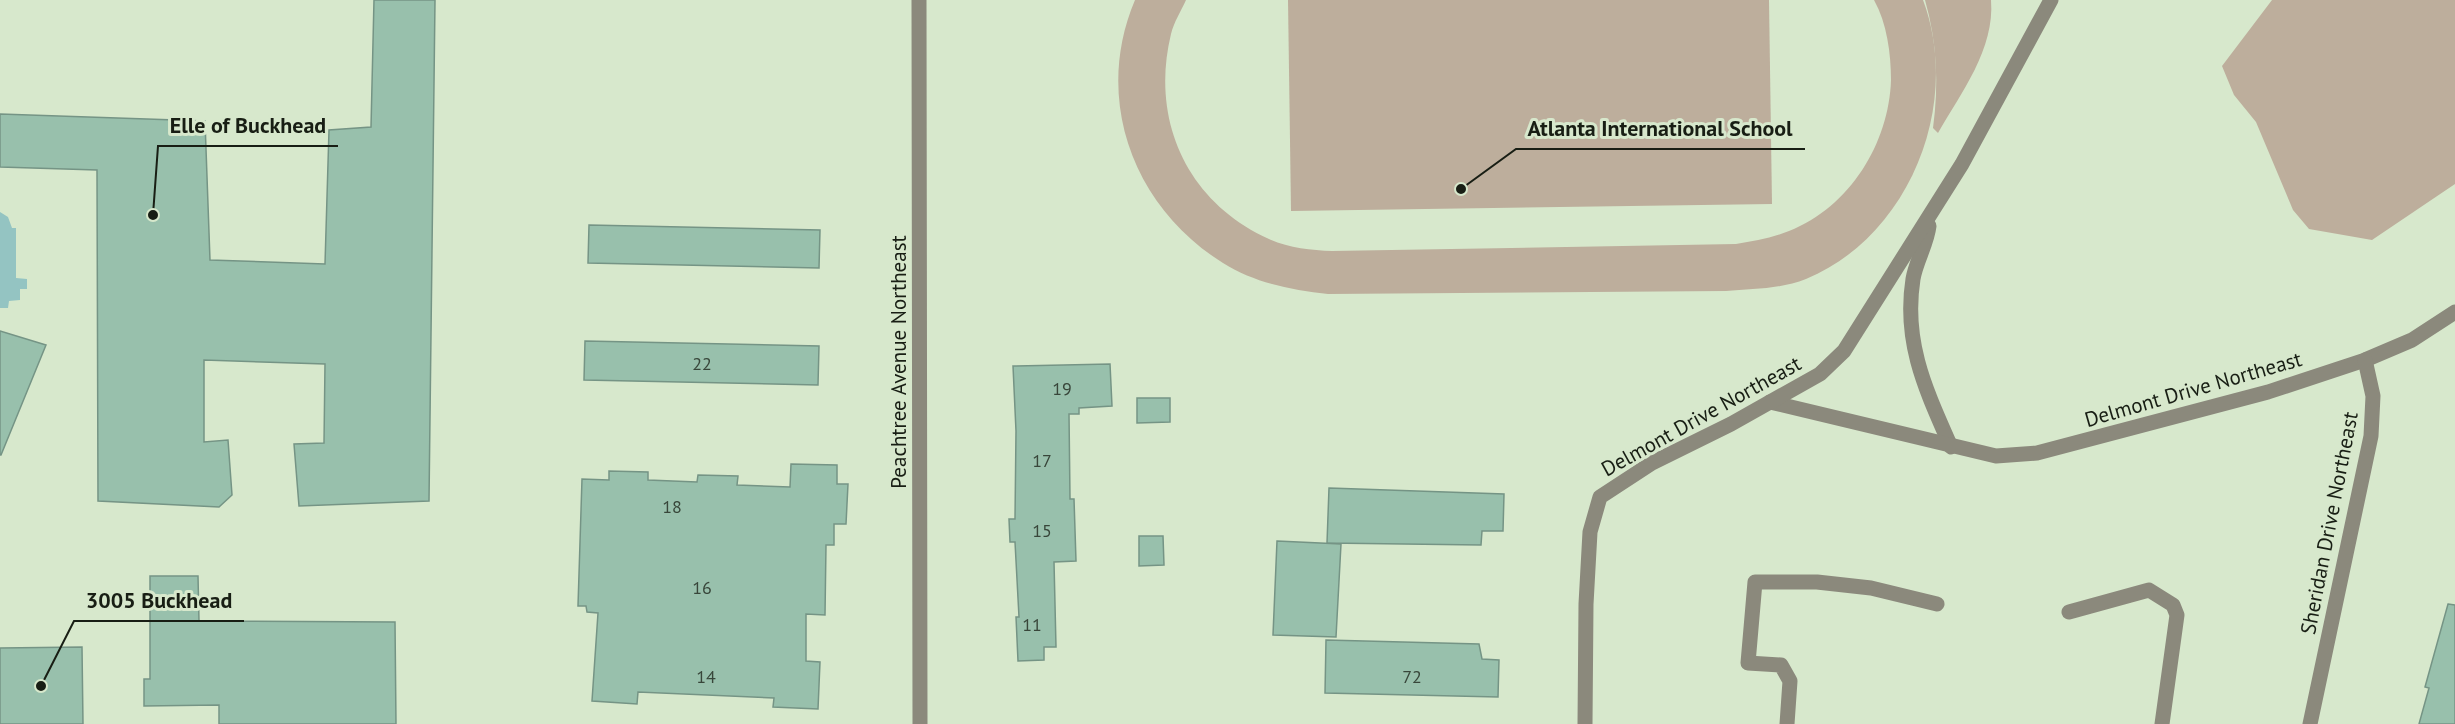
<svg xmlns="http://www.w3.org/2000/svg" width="2455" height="724" font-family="'PT Sans',sans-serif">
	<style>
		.green { fill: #bdae9c }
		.water { fill: #94c4c2 }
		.building { fill: #98c0ac; stroke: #759485; stroke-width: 1.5 }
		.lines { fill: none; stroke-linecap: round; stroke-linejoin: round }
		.minor { stroke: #8b897c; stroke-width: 15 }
		.labels { text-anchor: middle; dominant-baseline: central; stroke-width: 6; stroke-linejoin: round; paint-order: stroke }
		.number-label { font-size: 18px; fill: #38463a }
		.street-label { font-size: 21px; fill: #181e14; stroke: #d7e8cc }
		.leader { fill: none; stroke: #181e14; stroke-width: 2 }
		.callout-dot { fill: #181e14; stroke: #d7e8cc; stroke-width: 2 }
		.callout-label { font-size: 22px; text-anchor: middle; font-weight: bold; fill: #181e14; stroke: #d7e8cc; stroke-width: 6; stroke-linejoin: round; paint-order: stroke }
	</style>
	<rect width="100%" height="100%" fill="#d7e8cc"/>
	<g class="green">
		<path d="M1135,0H1186C1181,11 1174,22 1171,34C1150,120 1187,202 1269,239C1289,248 1311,250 1332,251L1736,244C1754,241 1772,238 1789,231C1850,207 1889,143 1891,80C1891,54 1887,23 1874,0H1923C1962,104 1910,236 1806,279C1781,289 1752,289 1726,291L1328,294C1291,290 1255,283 1223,263C1133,207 1093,99 1135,0Z"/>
		<path d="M1288,0H1769L1772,204L1291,211Z"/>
		<path d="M1925,0H1991C1995,49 1961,93 1938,133L1933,128C1939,85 1937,42 1925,0Z"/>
		<path d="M2272,0H2455V184L2372,240L2309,229L2293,210L2256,122L2234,95L2222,66Z"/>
	</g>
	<path class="water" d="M0,212L8,217L12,228H16V278L27,279V289H20V300L9,301L8,308H0Z"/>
	<g class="building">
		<path d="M374,0H435L429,501L299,506L294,444L324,443L325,364L204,360V442L228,440L232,495L219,507L98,501L97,170L0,167V114L205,121L210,260L325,264L329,130L371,127Z"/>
		<path d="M589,225L820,230L819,268L588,263Z"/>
		<path d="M0,331L46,345L1,455H0Z"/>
		<path d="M585,341L819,346L818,385L584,380Z"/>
		<path d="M1110,364L1112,406L1079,408V414H1069L1070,499H1074L1076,561L1054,562L1056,647H1044V660L1018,661L1016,617H1019L1015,542H1010L1009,519H1015L1016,431L1013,366Z"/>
		<path d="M1137,398H1170V422L1137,423Z"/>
		<path d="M791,464L837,465V484H848L846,524H834V545H826L825,615L806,614V661L820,662L818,709L773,707L774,698L638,692L637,704L592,701L598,613L587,612L586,606H578L582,479L609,480V471L648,472V480L697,482L698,475L738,476L737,485L790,487Z"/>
		<path d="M1329,488L1504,494L1503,531H1482L1481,545L1327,543Z"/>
		<path d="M1139,536H1163L1164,565L1139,566Z"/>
		<path d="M1277,541L1341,544L1336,637L1273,635Z"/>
		<path d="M150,576H198L199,621L395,622L396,724H219V705L144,706V679H150Z"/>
		<path d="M2448,604L2455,605V724H2419L2429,688L2425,687Z"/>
		<path d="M1326,640L1479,644L1482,659L1499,660L1498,697L1325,693Z"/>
		<path d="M82,647L83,724H0V648Z"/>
	</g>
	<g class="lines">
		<g class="minor">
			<path d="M919,0L920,724"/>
			<path d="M1929,226C1927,244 1916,261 1913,279C1903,343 1926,390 1951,447"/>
			<path d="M1770,402L1996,456L2037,453L2268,392L2365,360L2412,340L2455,312"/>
			<path d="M2069,612L2149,590L2173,605L2177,615L2162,724"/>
			<path d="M1585,724L1586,604L1590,532L1600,497L1652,463L1731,424L1820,374L1844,351L1962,164L2051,0"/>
			<path d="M1787,724L1790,681L1781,665L1748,663L1755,582H1817L1871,588L1937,604"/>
			<path d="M2310,724L2371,436L2373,396L2365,360"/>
		</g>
	</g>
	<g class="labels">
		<g class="number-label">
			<text x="702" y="363">22</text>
			<text x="1062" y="388">19</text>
			<text x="1042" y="460">17</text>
			<text x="672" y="506">18</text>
			<text x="1042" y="530">15</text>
			<text x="702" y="587">16</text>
			<text x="1032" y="624">11</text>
			<text x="706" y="676">14</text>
			<text x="1412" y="676">72</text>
		</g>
		<g class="street-label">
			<text transform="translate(898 362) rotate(-90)">Peachtree Avenue Northeast</text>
			<text transform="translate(2193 389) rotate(-16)">Delmont Drive Northeast</text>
			<text transform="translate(1701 416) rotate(-29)">Delmont Drive Northeast</text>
			<text transform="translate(2329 523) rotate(-79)">Sheridan Drive Northeast</text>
		</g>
	</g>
	<path class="leader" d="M153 215L158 146H338M1461 189L1516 149H1805M41 686L74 621H244"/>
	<g class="callout-dot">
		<circle cx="153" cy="215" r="6"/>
		<circle cx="1461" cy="189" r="6"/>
		<circle cx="41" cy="686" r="6"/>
	</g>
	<g class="callout-label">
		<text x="248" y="133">Elle of Buckhead</text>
		<text x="1660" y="136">Atlanta International School</text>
		<text x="159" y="608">3005 Buckhead</text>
	</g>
</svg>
